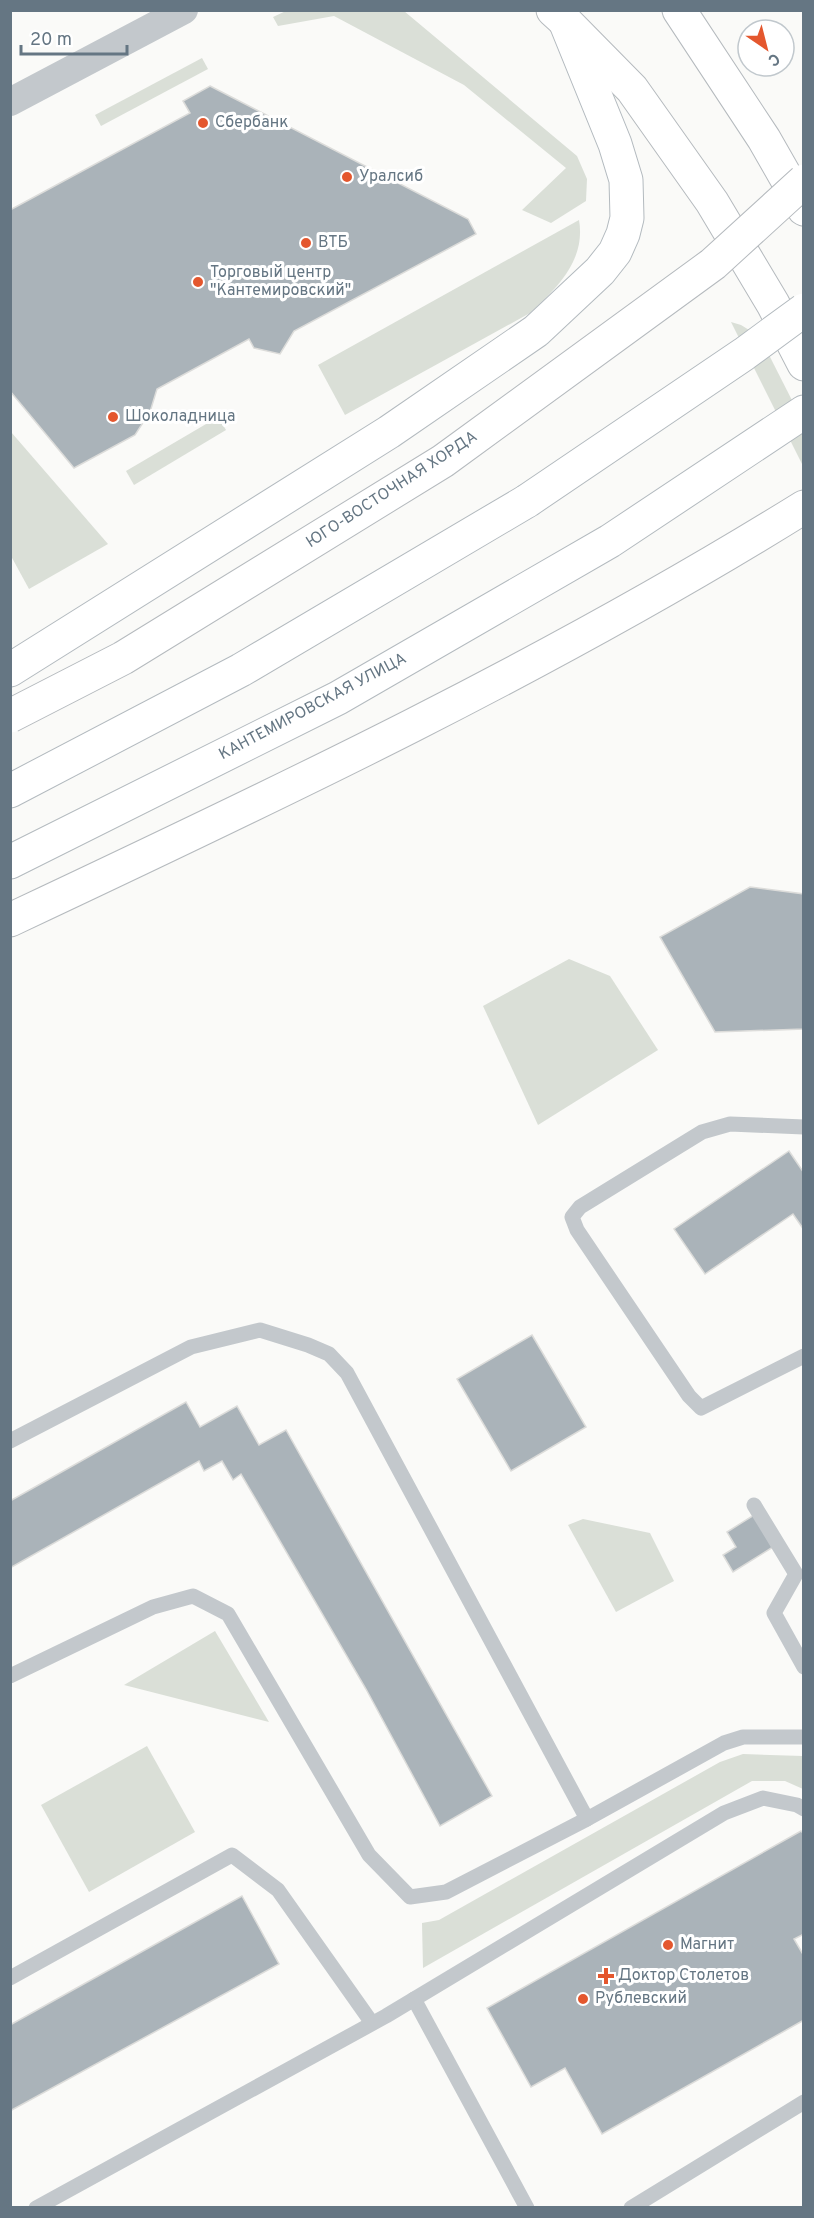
<svg xmlns="http://www.w3.org/2000/svg" width="814" height="2218" font-family="Overpass,sans-serif">
	<style>
		.green { fill: #dadfd7 }
		.building { fill: #aab3b9; stroke: #dcdcda; stroke-width: 1.5 }
		.lines { fill: none; stroke-linecap: round; stroke-linejoin: round }
		.secondary-casing { stroke: #b3babf; stroke-width: 35 }
		.primary-casing { stroke: #b5babe; stroke-width: 35 }
		.lane { stroke: #c3c8cc; stroke-width: 15 }
		.street { stroke: #c3c8cc; stroke-width: 28 }
		.secondary { stroke: #fff; stroke-width: 33 }
		.primary { stroke: #fff; stroke-width: 33 }
		.secondary-bridge-casing { stroke: #b3babf; stroke-width: 35; stroke-linecap: butt }
		.primary-bridge-casing { stroke: #b5babe; stroke-width: 35; stroke-linecap: butt }
		.secondary-bridge { stroke: #fff; stroke-width: 33 }
		.primary-bridge { stroke: #fff; stroke-width: 33 }
		.poi-dot { fill: #e4572e; stroke: #fff; stroke-width: 2 }
		.labels { text-anchor: middle; dominant-baseline: central; stroke-width: 6; stroke-linejoin: round; paint-order: stroke }
		.poi-label { font-size: 16px; fill: #657683; stroke: #fff; text-anchor: start }
		.street-label { font-size: 16px; fill: #657683; stroke: #fff }
	</style>
	<rect width="100%" height="100%" fill="#fafaf8"/>
	<g class="green">
		<path d="M288,10L404,11L577,156L587,179L586,201L551,223L522,210L566,168L464,85L334,16L278,26L273,17Z"/>
		<path d="M202,58L208,69L101,126L95,115Z"/>
		<path d="M579,220C586,260 557,288 530,313L345,415L318,365Z"/>
		<path d="M731,322L741,325L754,333L767,351L803,422V466Z"/>
		<path d="M218,417L226,430L134,485L126,471Z"/>
		<path d="M11,432L108,544L29,589L11,556Z"/>
		<path d="M569,959L610,976L658,1050L538,1125L483,1006Z"/>
		<path d="M583,1519L650,1533L674,1581L616,1612L568,1525Z"/>
		<path d="M215,1631L269,1722L124,1685Z"/>
		<path d="M147,1746L195,1832L89,1892L41,1805Z"/>
		<path d="M743,1754L803,1756V1789L785,1781H752L423,1968L422,1923L439,1920L720,1762Z"/>
	</g>
	<g class="building">
		<path d="M210,86L468,219L476,234L294,331L280,354L254,348L249,339L157,389L150,412L135,435L74,468L10,391V210L190,113L183,101Z"/>
		<path d="M750,887L804,894V1029L715,1032L660,937Z"/>
		<path d="M789,1151L804,1173V1230L793,1214L705,1274L674,1229Z"/>
		<path d="M532,1335L586,1427L511,1471L457,1379Z"/>
		<path d="M186,1402L200,1427L237,1406L259,1445L286,1430L492,1796L440,1826L366,1689L241,1474L233,1480L222,1461L204,1471L199,1461L10,1568V1501Z"/>
		<path d="M754,1515L773,1547L733,1572L723,1555L736,1547L727,1532Z"/>
		<path d="M801,1831L804,1834V1934L794,1939L804,1956V2020L602,2134L565,2068L531,2087L487,2008Z"/>
		<path d="M242,1896L279,1964L10,2111V2025Z"/>
	</g>
	<g class="lines">
		<g class="secondary-casing">
			<g id="secondary">
				<path d="M10,670L389,432L536,331L600,271L615,252L623,234L627,218L626,180L615,144L565,21"/>
				<path d="M10,791L241,670L527,501"/>
				<path d="M10,862L338,698L610,541L804,412"/>
			</g>
		</g>
		<g class="primary-casing">
			<g id="primary">
				<path d="M553,10L564,20L632,89L712,202L773,304L804,364"/>
				<path d="M679,10L764,139L804,209"/>
				<path d="M10,920C280,793 550,665 804,507"/>
			</g>
		</g>
		<g class="lane">
			<path d="M804,1127L730,1124L702,1132L580,1207L572,1217L577,1230L689,1396L701,1408L804,1356"/>
			<path d="M10,1441L191,1347L260,1330L308,1345L329,1354L347,1373L587,1819"/>
			<path d="M754,1505L796,1574L774,1613L804,1667"/>
			<path d="M10,1676L153,1607L193,1596L228,1614L369,1855L410,1897L446,1892L587,1819L724,1743L743,1737H804"/>
			<path d="M10,1978L232,1855L278,1890L372,2023"/>
			<path d="M414,1999L527,2208"/>
			<path d="M36,2208L386,2016L724,1813L763,1798L797,1805L804,1809"/>
			<path d="M631,2208L804,2102"/>
		</g>
		<path class="street" d="M10,102L184,10"/>
		<use href="#secondary" class="secondary"/>
		<use href="#primary" class="primary"/>
		<g class="secondary-bridge-casing">
			<path id="secondary-bridge" d="M527,501L744,354L804,310"/>
		</g>
		<g class="primary-bridge-casing">
			<path id="primary-bridge" d="M10,716L123,658L443,461L713,264L804,181"/>
		</g>
		<use href="#secondary-bridge" class="secondary-bridge"/>
		<use href="#primary-bridge" class="primary-bridge"/>
	</g>
	<g class="poi-dot">
		<circle cx="203" cy="123" r="6"/>
		<circle cx="347" cy="177" r="6"/>
		<circle cx="306" cy="243" r="6"/>
		<circle cx="198" cy="282" r="6"/>
		<circle cx="113" cy="417" r="6"/>
		<circle cx="668" cy="1945" r="6"/>
		<path d="M603 1967h6v6h6v6h-6v6h-6v-6h-6v-6h6z"/>
		<circle cx="583" cy="1999" r="6"/>
	</g>
	<g class="labels">
		<g class="poi-label">
			<text x="215" y="123">Сбербанк</text>
			<text x="359" y="177">Уралсиб</text>
			<text x="318" y="243">ВТБ</text>
			<text x="210" y="273">Торговый центр<tspan x="210" dy="18">"Кантемировский"</tspan></text>
			<text x="125" y="417">Шоколадница</text>
			<text x="680" y="1945">Магнит</text>
			<text x="618" y="1976">Доктор Столетов</text>
			<text x="595" y="1999">Рублевский</text>
		</g>
		<g class="street-label">
			<text transform="translate(392 490) rotate(-33)">ЮГО-ВОСТОЧНАЯ ХОРДА</text>
			<text transform="translate(313 707) rotate(-28)">КАНТЕМИРОВСКАЯ УЛИЦА</text>
		</g>
	</g>
	<rect width="814" height="2218" fill="none" stroke="#657683" stroke-width="24"/>
	<g transform="translate(766 48) rotate(145)"><circle r="28" fill="#ffffff" stroke="#c1c8cd" stroke-width="1.5"/>
	<path d="M0-4.5L10 22L0 15L-10 22Z" fill="#e4572e"/>
	<text y="-9" font-size="16" font-weight="bold" text-anchor="middle" fill="#657683">С</text>
	</g>
	<path d="M21 45v9h106v-9" fill="none" stroke="#657683" stroke-width="3"/>
	<text x="30" y="45" font-size="18" fill="#657683" stroke="#ffffff" stroke-width="4.5" paint-order="stroke">20 m</text>
</svg>
